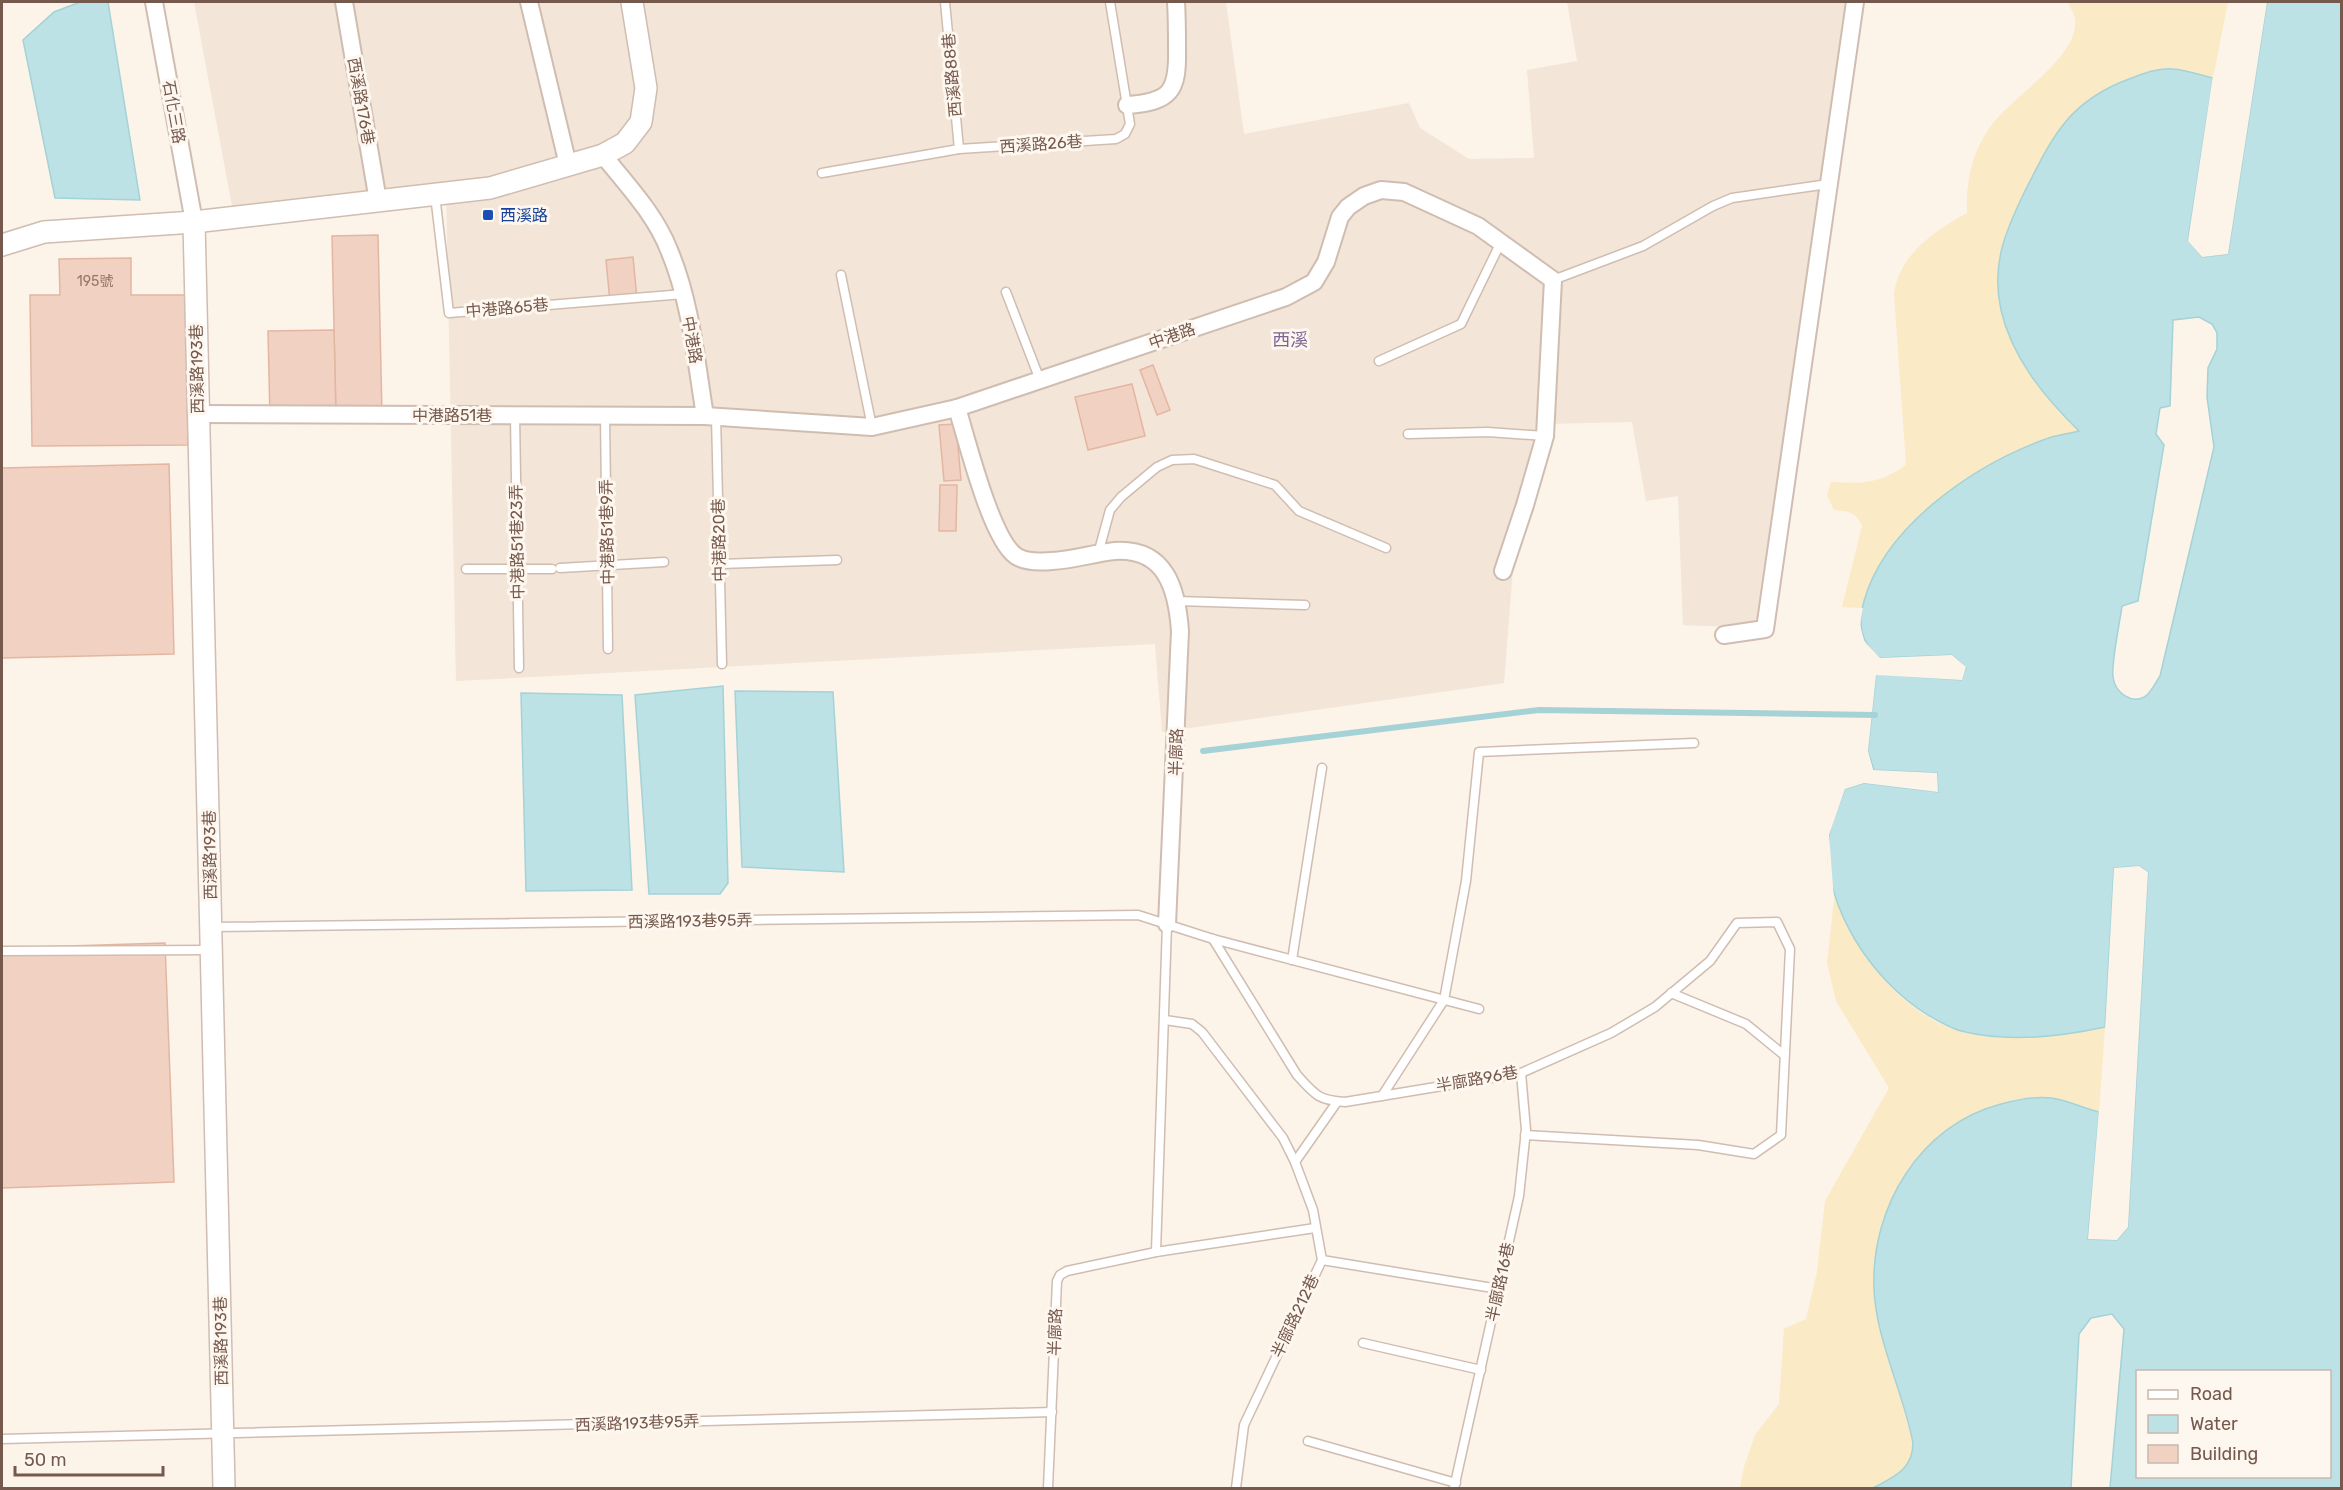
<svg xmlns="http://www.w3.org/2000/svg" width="2343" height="1490" font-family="Rubik,'Noto Sans TC',sans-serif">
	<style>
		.residential { fill: #f3e5d7 }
		.sand { fill: #faeac5 }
		.water { fill: #bde2e5; stroke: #a4d2d7; stroke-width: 1.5; fill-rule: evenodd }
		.pier { fill: #fcf3e9 }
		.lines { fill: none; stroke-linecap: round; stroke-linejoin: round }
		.stream { stroke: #a4d2d7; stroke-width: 6 }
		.building { fill: #f1d1c1; stroke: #e3b6a2; stroke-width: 1.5 }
		.service-casing { stroke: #d0bdb1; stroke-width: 11 }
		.minor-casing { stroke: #d0bdb1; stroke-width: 20 }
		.tertiary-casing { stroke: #d0bdb1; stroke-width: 24 }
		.service { stroke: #fff; stroke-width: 8 }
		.minor { stroke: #fff; stroke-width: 16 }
		.tertiary { stroke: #fff; stroke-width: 21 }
		.transit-dot { fill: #1a4fb4; stroke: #fef7ef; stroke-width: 2 }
		.labels { text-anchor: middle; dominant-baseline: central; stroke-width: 6; stroke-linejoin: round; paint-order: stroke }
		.number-label { font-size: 14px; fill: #95776a }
		.street-label { font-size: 16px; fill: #76594d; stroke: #fef7ef }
		.transit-label { font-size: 16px; fill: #164399; stroke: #fef7ef; text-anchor: start }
		.neighbourhood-label { font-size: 18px; fill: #7f6592; stroke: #fef7ef }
	</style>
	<rect width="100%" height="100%" fill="#fcf3e9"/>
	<path class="residential" d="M194,2H1226L1244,134L1409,103L1420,128L1469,159L1534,158L1527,70L1577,61L1567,2H1855L1776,604L1754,628L1683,625L1678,496L1646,501L1632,422L1544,424L1518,504L1504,683L1162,732L1155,644L456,681L446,186L232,206Z"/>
	<g class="sand">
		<path d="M2068,2H2228L2213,78L2171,68L2120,82L2089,100L2008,226L1999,255L1998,291L2029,373L2060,413L2080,431C2068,434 2055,435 2044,439C2026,447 2009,459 1992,468C1932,501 1881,539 1863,608L1842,607L1862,526C1856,512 1848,511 1834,510L1827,495L1831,482C1861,484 1880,484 1906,465L1894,294C1899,255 1934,231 1967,213C1966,181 1972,152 1991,126C2011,97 2080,57 2075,19C2074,13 2070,7 2068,2Z"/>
		<path d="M1835,891C1853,950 1897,1011 1959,1031C2002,1044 2062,1036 2105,1027L2099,1112C2083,1108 2066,1100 2050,1098C2030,1095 2006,1101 1987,1108C1948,1123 1912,1153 1895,1192C1889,1204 1887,1219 1884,1232C1876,1262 1873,1278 1876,1309L1913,1443L1911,1459L1903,1471L1873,1488H1740L1744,1467L1755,1435L1779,1404L1784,1329L1806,1319L1817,1272L1825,1201L1889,1088L1836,1001L1827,963Z"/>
	</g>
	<g class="water">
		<path d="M80,2H108L140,200L55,198L23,40L54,12Z"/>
		<path d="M2267,2H2341V1488H2110L2124,1329L2112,1314L2091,1318L2079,1334L2071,1488H1873C1893,1477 1913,1470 1913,1443C1904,1394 1875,1337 1874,1288C1871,1207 1920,1125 2001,1104C2016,1100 2035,1096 2051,1098C2067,1100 2083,1108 2099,1112L2088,1239L2117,1240L2128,1227L2148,872L2139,866L2114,868L2105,1027C2059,1037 2008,1043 1961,1031C1950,1028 1938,1021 1928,1015C1872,981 1821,905 1829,837C1831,821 1840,804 1845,789L1864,783L1938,792L1937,773L1874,770L1868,751L1876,674L1961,680L1966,668L1952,655L1880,658C1860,643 1858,624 1864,601C1885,526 1973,466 2043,440C2055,435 2068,434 2079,431C2045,398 2012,358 2001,310C1991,265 2005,232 2024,193C2052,138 2067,102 2129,79C2141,74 2159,67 2173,69C2186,70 2200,75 2213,78L2188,240L2202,257L2228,254ZM2199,317L2212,324L2217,333V349L2208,368L2207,397L2214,447L2160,676C2156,682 2152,690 2147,695C2133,706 2115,693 2113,677C2111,663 2120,622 2122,606L2138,601L2164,445L2156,434L2160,408L2170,406L2173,320ZM2138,1372H2330V1476H2138Z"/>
		<path d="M723,686L728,883L720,894H649L635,695Z"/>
		<path d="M735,691L833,692L844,872L742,867Z"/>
		<path d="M521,693L622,695L632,890L526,891Z"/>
	</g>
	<g class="pier">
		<path d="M2264,2H2267L2228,254L2202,257L2188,241L2213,75L2216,78L2192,240L2204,254L2225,251Z"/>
		<path d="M1860,608H1863L1860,625L1864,641L1880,658L1952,655L1966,667L1962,680L1876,675L1868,751L1873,770L1937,773L1938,792L1864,783L1845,789L1829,835L1834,899L1828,873L1826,835L1843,787L1864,780L1934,789V776L1871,772L1865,751L1874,673L1877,671L1960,677L1962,668L1951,658L1879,661L1866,649L1858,634L1857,625Z"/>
		<path d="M2139,866L2148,872L2128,1227L2117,1240L2088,1239L2099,1109L2102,1113L2091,1236L2116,1237L2125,1226L2145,874L2138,869L2117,871L2108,1027L2105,1030L2114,868Z"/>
	</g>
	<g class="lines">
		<path class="stream" d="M1203,751L1539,710L1875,715"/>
	</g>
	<g class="building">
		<path d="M378,235L382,416L336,417L332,236Z"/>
		<path d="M633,257L637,299L610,302L606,260Z"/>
		<path d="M131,258V295H186L188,445L32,446L30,295H60L59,259Z"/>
		<path d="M334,330L336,417L270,418L268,331Z"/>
		<path d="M1153,365L1170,410L1157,415L1140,370Z"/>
		<path d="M1132,384L1145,436L1088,450L1075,397Z"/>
		<path d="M956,424L961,480L944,481L939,425Z"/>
		<path d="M169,464L174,654L2,658V468Z"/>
		<path d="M940,485H957L956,531H939Z"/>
		<path d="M165,943L174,1182L2,1188V948Z"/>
	</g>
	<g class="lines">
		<g class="service-casing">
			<g id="service">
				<path d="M945,2L959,149"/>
				<path d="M822,173L959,149L1116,139L1125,134L1130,124L1110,2"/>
				<path d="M435,195L449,313L684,294"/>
				<path d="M841,275L872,427"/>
				<path d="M1553,280L1643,246L1713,206L1732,198L1828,184"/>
				<path d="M1006,292L1040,380"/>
				<path d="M1379,361L1461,324L1501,242"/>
				<path d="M515,415L519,668"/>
				<path d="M605,415L608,649"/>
				<path d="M716,416L722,664"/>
				<path d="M1408,434L1488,432L1545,436"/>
				<path d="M1098,554L1110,510L1121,497L1157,467L1172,460L1194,459L1275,485L1299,511L1386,548"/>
				<path d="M720,564L837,560"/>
				<path d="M560,568L664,562"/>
				<path d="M466,569H552"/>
				<path d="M1178,601L1305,605"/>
				<path d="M211,927L1138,915L1213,939L1479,1009"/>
				<path d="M1213,939L1297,1075C1315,1095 1318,1100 1345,1102L1521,1073L1611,1033L1655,1007L1710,961L1737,923L1777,922L1790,949L1781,1135L1754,1154L1698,1145L1525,1135"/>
				<path d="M2,951L212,950"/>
				<path d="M1292,960L1322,768"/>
				<path d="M1671,993L1746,1024L1784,1055"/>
				<path d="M1165,1020L1192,1024L1202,1032L1283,1138L1295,1162L1313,1210L1322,1260L1244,1425L1236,1488"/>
				<path d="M1382,1096L1444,1000L1466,881L1479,752L1694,743"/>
				<path d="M1295,1162L1337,1102"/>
				<path d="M1156,1252L1167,924"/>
				<path d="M1322,1260L1499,1289"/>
				<path d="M1363,1343L1481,1370"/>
				<path d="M2,1439L1052,1412"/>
				<path d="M1308,1441L1456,1483"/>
				<path d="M1048,1488L1057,1281L1060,1275L1067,1271L1156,1252L1315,1228"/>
				<path d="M1454,1488L1519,1196L1526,1130L1521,1073"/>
			</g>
		</g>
		<g class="minor-casing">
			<g id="minor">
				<path d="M154,2L194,222"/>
				<path d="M344,2L378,201"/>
				<path d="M529,2L568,165"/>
				<path d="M1127,105C1171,102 1178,91 1177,49C1177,33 1177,17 1176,2"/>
				<path d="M603,155C627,185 655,214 669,250C691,302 696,361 705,416"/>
				<path d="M957,408C967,440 991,539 1016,556C1025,562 1042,562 1052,561C1073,560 1094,553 1115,551C1166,548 1177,589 1180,631L1167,924"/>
				<path d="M199,414L705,416L872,427L957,408L1286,297L1314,282L1326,262L1340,217L1348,207L1364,196L1381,190L1404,192L1478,226L1553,280L1545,436L1525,505L1503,571"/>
				<path d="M1724,635L1765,629L1855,2"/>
			</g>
		</g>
		<g class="tertiary-casing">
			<g id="tertiary">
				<path d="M194,222L224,1488"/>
				<path d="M2,245L44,232L194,222L490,188L603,155L625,143L641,122L646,88L632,2"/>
			</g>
		</g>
		<use href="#service" class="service"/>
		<use href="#minor" class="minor"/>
		<use href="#tertiary" class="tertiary"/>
	</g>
	<rect class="transit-dot" x="482" y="209" width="12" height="12" rx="3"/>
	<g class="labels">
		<g class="number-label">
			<text x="95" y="281">195號</text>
		</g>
		<g class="street-label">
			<text transform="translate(952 75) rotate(-95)">西溪路88巷</text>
			<text transform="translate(361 101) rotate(80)">西溪路176巷</text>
			<text transform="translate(174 112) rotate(80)">石化三路</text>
			<text transform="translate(1041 144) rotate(-4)">西溪路26巷</text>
			<text transform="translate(507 308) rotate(-5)">中港路65巷</text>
			<text transform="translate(1172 336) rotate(-19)">中港路</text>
			<text transform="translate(692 340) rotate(80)">中港路</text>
			<text transform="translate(197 369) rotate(-91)">西溪路193巷</text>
			<text x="452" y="415">中港路51巷</text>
			<text transform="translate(607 532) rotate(-91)">中港路51巷9弄</text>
			<text transform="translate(719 540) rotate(-91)">中港路20巷</text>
			<text transform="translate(517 542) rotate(-91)">中港路51巷23弄</text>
			<text transform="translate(1176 752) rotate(-88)">半廍路</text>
			<text transform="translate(210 855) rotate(-91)">西溪路193巷</text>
			<text transform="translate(690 921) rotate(-1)">西溪路193巷95弄</text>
			<text transform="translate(1477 1079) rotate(-10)">半廍路96巷</text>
			<text transform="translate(1500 1282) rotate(-78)">半廍路16巷</text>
			<text transform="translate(1295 1316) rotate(-65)">半廍路212巷</text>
			<text transform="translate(1055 1332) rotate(-88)">半廍路</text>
			<text transform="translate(221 1341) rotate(-91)">西溪路193巷</text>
			<text transform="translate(637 1423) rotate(-2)">西溪路193巷95弄</text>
		</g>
		<g class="transit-label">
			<text x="500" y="215">西溪路</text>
		</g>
		<g class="neighbourhood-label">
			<text x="1290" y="340">西溪</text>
		</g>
	</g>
	<rect width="2343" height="1490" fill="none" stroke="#76594d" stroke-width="6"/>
	<rect x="2136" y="1370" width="195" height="108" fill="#fef7ef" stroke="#c8b8ae" stroke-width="1.5"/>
	<rect x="2148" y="1390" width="30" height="9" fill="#ffffff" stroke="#c8b8ae" stroke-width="1.5"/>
	<text x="2190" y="1400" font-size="18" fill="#76594d">Road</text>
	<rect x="2148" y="1415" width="30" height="18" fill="#bde2e5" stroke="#c8b8ae" stroke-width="1.5"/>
	<text x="2190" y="1430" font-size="18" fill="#76594d">Water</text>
	<rect x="2148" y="1445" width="30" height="18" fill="#f1d1c1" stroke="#c8b8ae" stroke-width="1.5"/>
	<text x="2190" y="1460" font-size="18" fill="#76594d">Building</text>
	<path d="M15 1466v9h148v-9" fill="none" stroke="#76594d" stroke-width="3"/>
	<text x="24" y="1466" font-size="18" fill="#76594d" stroke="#fef7ef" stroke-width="4.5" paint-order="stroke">50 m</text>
</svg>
